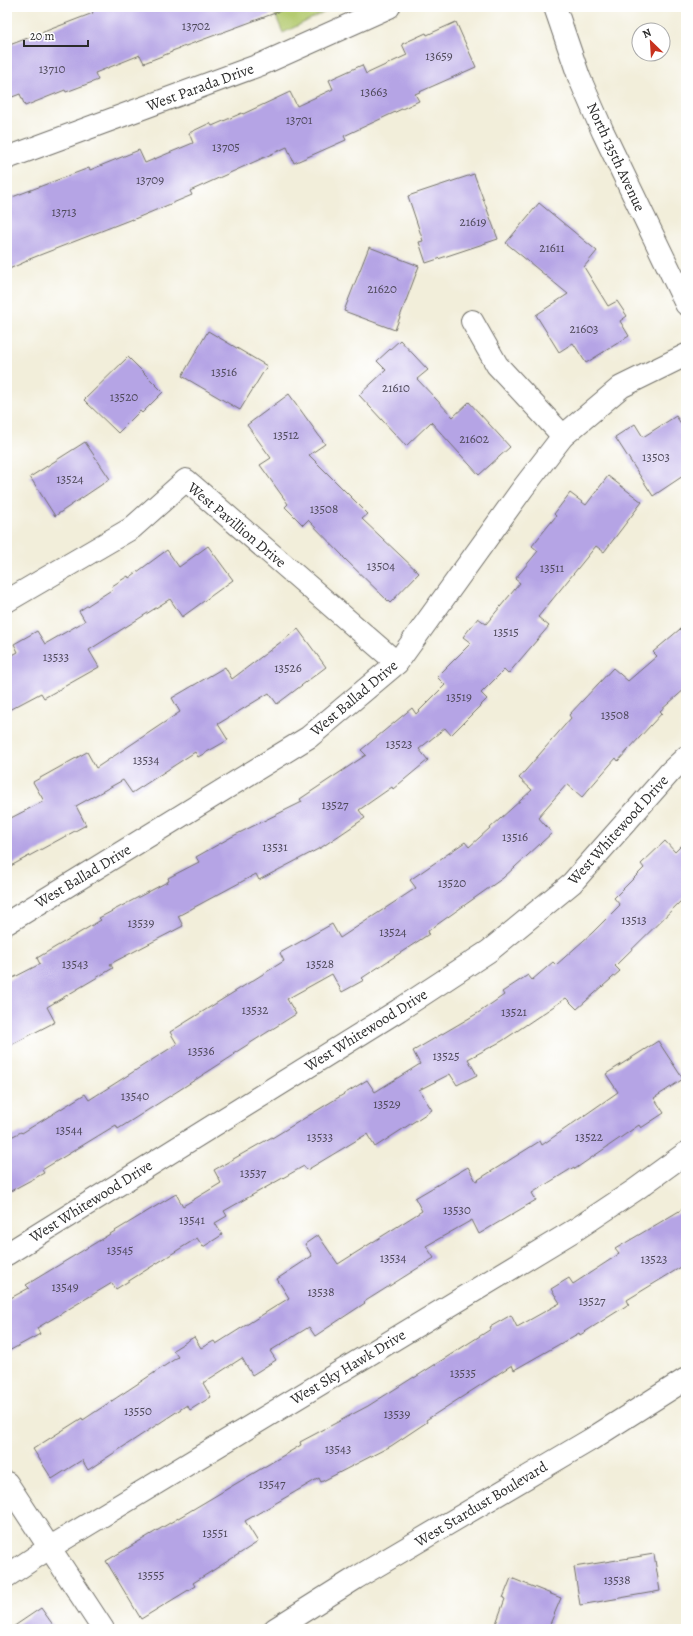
<svg xmlns="http://www.w3.org/2000/svg" width="693" height="1636" font-family="Alegreya,serif">
	<style>
		.green { fill: #b4ca6f; stroke: #707a4d }
		.building { fill: #b5a4e5 }
		.lines { fill: none; stroke-linecap: round; stroke-linejoin: round }
		.minor-casing { stroke: #716f68; stroke-width: 24 }
		.tertiary-casing { stroke: #716f68; stroke-width: 24 }
		.minor { stroke: #fff; stroke-width: 22 }
		.tertiary { stroke: #fff; stroke-width: 22 }
		.labels { text-anchor: middle; dominant-baseline: central; stroke-width: 3; stroke-linejoin: round; paint-order: stroke }
		.number-label { font-size: 13px; fill: #4e495a }
		.street-label { font-size: 15px; fill: #2b2b2b; stroke: #fff }
	</style>
	<rect width="100%" height="100%" fill="#fff"/>
	<filter id="ink" filterUnits="userSpaceOnUse"><feTurbulence type="fractalNoise" baseFrequency=".025" numOctaves="2"/><feDisplacementMap in="SourceGraphic" scale="8" xChannelSelector="R" yChannelSelector="G"/><feConvolveMatrix kernelMatrix="1 2 1 2 8 2 1 2 1" color-interpolation-filters="sRGB"/></filter>
	<filter id="wash" filterUnits="userSpaceOnUse"><feTurbulence type="fractalNoise" baseFrequency=".012" numOctaves="4" result="noise"/><feDisplacementMap in="SourceGraphic" scale="16" xChannelSelector="R" yChannelSelector="G"/><feGaussianBlur stdDeviation="0.9" result="paint"/><feColorMatrix in="noise" values="0 0 0 0 0 0 0 0 0 0 0 0 0 0 0 0 0 1.4 0 .05"/><feComposite in="paint" operator="in"/></filter>
	<g filter="url(#wash)">
		<rect width="100%" height="100%" fill="#f2eeda"/>
		<path class="green" d="M272,7H335L283,33Z"/>
		<g id="blocks">
			<g class="building">
				<path d="M90,7H285L286,9L172,51V52L144,63L140,55L95,73L98,80L66,92L65,90L25,106L20,94L7,99V46L93,13Z"/>
				<path d="M456,22L476,67L415,94L419,101L344,136L346,140L294,163L287,147L190,191L192,195L132,220V219L27,260V261L7,270V199L89,168L90,170L139,150L145,163L193,143L189,133L210,123L212,126L242,113L243,114L290,92L297,106L333,89L329,80L362,65L366,74L407,55L402,44L426,33L427,35Z"/>
				<path d="M474,174L498,239L426,263L419,242L423,241L408,196Z"/>
				<path d="M539,203L597,251L584,267L608,306L617,301L627,316L620,321L629,336L586,363L573,343L559,352L536,315L568,294L506,243Z"/>
				<path d="M369,247L419,266L395,330L344,311Z"/>
				<path d="M208,331L267,366L240,410L182,376Z"/>
				<path d="M400,340L428,370L417,379L453,417L469,402L510,447L479,475L431,422L406,446L359,395L386,370L377,361Z"/>
				<path d="M128,357L163,392L142,413L140,411L118,433L84,400Z"/>
				<path d="M289,394L325,444L309,455L368,514L362,519L419,573L390,603L343,557V556L308,520L303,525L285,507L288,504L260,465L271,458L247,425Z"/>
				<path d="M676,416L686,431V474L653,496L615,437L635,424L643,437Z"/>
				<path d="M85,442L110,479L55,516L30,477Z"/>
				<path d="M608,476L642,502L604,552L596,546L538,617L549,626L508,674L504,670L481,693L487,699L451,735L445,728L419,749L428,760L393,789L392,787L359,810L365,818L322,847L259,880L256,874L178,916L183,926L110,964L113,968L47,1007L55,1022L7,1047V981L40,964L37,958L101,920L99,918L169,881L168,878L199,862L196,857L235,835L302,802L300,799L366,755L361,750L412,708L416,714L445,685L437,677L471,643L463,637L478,618L486,624L520,583L515,579L538,551L532,546L556,516L554,514L570,493L586,505Z"/>
				<path d="M208,546L233,580L182,617L170,599L89,650L99,667L44,698L41,693L7,711V658L18,652L14,644L37,631L45,644L85,621L79,611L113,589L112,586L128,576L129,578L167,550L179,567Z"/>
				<path d="M686,624V688L660,711L662,713L618,761L616,758L582,797L567,784L538,817L552,833L503,878L428,931L429,934L362,978L364,980L342,992L332,974L287,999L296,1014L233,1054L234,1055L173,1094L118,1129L116,1125L42,1170L44,1173L7,1193V1139L21,1132L22,1133L85,1094L89,1100L177,1044L170,1032L284,961L280,953L332,924L340,938L416,888L410,880L465,842L469,847L532,790L519,778L571,718L569,715L613,668L628,681L657,656L653,652Z"/>
				<path d="M298,629L326,667L277,704L269,693L218,724L228,740L198,757L195,752L132,793L123,780L76,806L86,825L7,868V820L44,801L33,782L87,752L96,768L180,712L172,698L225,667L232,679Z"/>
				<path d="M665,841L675,852L686,841V896L615,966L620,971L577,1009L566,998L502,1041L468,1059L477,1075L457,1085L450,1074L419,1090L432,1110L375,1147L367,1134L307,1170L304,1166L224,1211L227,1216L215,1223L222,1235L203,1247L197,1238L116,1289L112,1283L37,1328L40,1334L7,1352V1300L29,1288L26,1285L176,1194L183,1206L221,1183L214,1170L272,1137V1138L367,1080L375,1092L420,1064L413,1051L478,1013L504,995L502,992L528,975L532,980L553,962L556,965L592,933L620,905L614,898L644,868L641,864Z"/>
				<path d="M658,1041L683,1079L654,1098L664,1113L641,1128L639,1125L575,1169L574,1167L532,1193L536,1200L479,1234L472,1220L426,1246L434,1258L364,1302L365,1303L315,1336L309,1327L270,1351L276,1360L252,1375L242,1358L203,1383L211,1397L190,1410L187,1405L88,1470L82,1460L52,1479L33,1449L82,1418L83,1420L178,1357L173,1350L194,1337L201,1348L214,1341L216,1344L289,1298L277,1279L312,1256L305,1244L318,1235L338,1264L422,1211L415,1198L468,1167L476,1181L540,1141L542,1145L618,1092L606,1074Z"/>
				<path d="M686,1207V1264L627,1300L629,1304L580,1335L579,1333L514,1370L512,1365L426,1420L427,1422L391,1446L321,1482L319,1478L245,1521L258,1542L193,1583L195,1586L141,1619L106,1561L301,1445L300,1442L368,1406L414,1377V1378L491,1329L490,1327L511,1315L517,1327L560,1303L551,1289L569,1278L573,1284L619,1254L615,1249Z"/>
				<path d="M654,1554L660,1591L580,1605L574,1567Z"/>
				<path d="M511,1578L561,1598L548,1629H494L505,1599L503,1598Z"/>
				<path d="M41,1608L56,1629H10Z"/>
			</g>
		</g>
	</g>
	<g filter="url(#ink)">
		<use href="#blocks" fill-opacity="0" stroke="#716f68" stroke-width="1"/>
		<g class="lines">
			<g class="minor-casing">
				<g id="minor">
					<path d="M7,158L262,64L389,7"/>
					<path d="M472,321L497,365L563,436"/>
					<path d="M7,601L132,528L186,480L397,663"/>
					<path d="M7,923L309,737L397,663L523,488L563,436L621,387L686,355"/>
					<path d="M7,1254L399,1010L489,951L572,883L671,771L686,757"/>
					<path d="M7,1483L103,1629"/>
					<path d="M7,1576L49,1548L578,1228L635,1190L686,1153"/>
				</g>
			</g>
			<g class="tertiary-casing">
				<g id="tertiary">
					<path d="M555,7L579,77L603,132L686,304"/>
					<path d="M275,1629L356,1578L590,1440L686,1379"/>
				</g>
			</g>
			<use href="#minor" class="minor"/>
			<use href="#tertiary" class="tertiary"/>
		</g>
	</g>
	<g class="labels">
		<g class="number-label">
			<text x="196" y="25">13702</text>
			<text x="439" y="55">13659</text>
			<text x="52" y="68">13710</text>
			<text x="374" y="91">13663</text>
			<text x="299" y="119">13701</text>
			<text x="226" y="146">13705</text>
			<text x="150" y="179">13709</text>
			<text x="64" y="211">13713</text>
			<text x="473" y="221">21619</text>
			<text x="552" y="247">21611</text>
			<text x="382" y="288">21620</text>
			<text x="584" y="328">21603</text>
			<text x="224" y="371">13516</text>
			<text x="396" y="387">21610</text>
			<text x="124" y="396">13520</text>
			<text x="286" y="434">13512</text>
			<text x="474" y="438">21602</text>
			<text x="656" y="456">13503</text>
			<text x="70" y="478">13524</text>
			<text x="324" y="508">13508</text>
			<text x="381" y="565">13504</text>
			<text x="552" y="567">13511</text>
			<text x="506" y="631">13515</text>
			<text x="56" y="656">13533</text>
			<text x="288" y="667">13526</text>
			<text x="459" y="696">13519</text>
			<text x="615" y="714">13508</text>
			<text x="399" y="743">13523</text>
			<text x="146" y="759">13534</text>
			<text x="335" y="804">13527</text>
			<text x="515" y="836">13516</text>
			<text x="275" y="846">13531</text>
			<text x="452" y="882">13520</text>
			<text x="634" y="919">13513</text>
			<text x="141" y="922">13539</text>
			<text x="393" y="931">13524</text>
			<text x="75" y="963">13543</text>
			<text x="320" y="963">13528</text>
			<text x="255" y="1009">13532</text>
			<text x="514" y="1011">13521</text>
			<text x="201" y="1050">13536</text>
			<text x="446" y="1055">13525</text>
			<text x="135" y="1095">13540</text>
			<text x="387" y="1103">13529</text>
			<text x="69" y="1129">13544</text>
			<text x="320" y="1136">13533</text>
			<text x="589" y="1136">13522</text>
			<text x="253" y="1172">13537</text>
			<text x="457" y="1209">13530</text>
			<text x="192" y="1219">13541</text>
			<text x="120" y="1249">13545</text>
			<text x="393" y="1257">13534</text>
			<text x="654" y="1258">13523</text>
			<text x="65" y="1286">13549</text>
			<text x="321" y="1291">13538</text>
			<text x="592" y="1300">13527</text>
			<text x="463" y="1372">13535</text>
			<text x="138" y="1410">13550</text>
			<text x="397" y="1413">13539</text>
			<text x="338" y="1448">13543</text>
			<text x="272" y="1483">13547</text>
			<text x="215" y="1532">13551</text>
			<text x="151" y="1574">13555</text>
			<text x="617" y="1579">13538</text>
		</g>
		<g class="street-label">
			<text transform="translate(200 87) rotate(-20)">West Parada Drive</text>
			<text transform="translate(616 157) rotate(65)">North 135th Avenue</text>
			<text transform="translate(237 525) rotate(40)">West Pavillion Drive</text>
			<text transform="translate(354 698) rotate(-40)">West Ballad Drive</text>
			<text transform="translate(618 830) rotate(-48)">West Whitewood Drive</text>
			<text transform="translate(83 876) rotate(-31)">West Ballad Drive</text>
			<text transform="translate(366 1030) rotate(-32)">West Whitewood Drive</text>
			<text transform="translate(91 1201) rotate(-32)">West Whitewood Drive</text>
			<text transform="translate(348 1367) rotate(-31)">West Sky Hawk Drive</text>
			<text transform="translate(481 1504) rotate(-31)">West Stardust Boulevard</text>
		</g>
	</g>
	<rect width="693" height="1636" fill="none" stroke="#fff" stroke-width="24"/>
	<g transform="translate(651 42) rotate(335)"><circle r="19" fill="#ffffff" stroke="#aaaaaa"/>
	<path d="M0-3L7 15L0 10L-7 15Z" fill="#c8321e"/>
	<text y="-6" font-size="11" font-weight="bold" text-anchor="middle" fill="#2b2b2b">N</text>
	</g>
	<path d="M24 40v6h64v-6" fill="none" stroke="#2b2b2b" stroke-width="2"/>
	<text x="30" y="40" font-size="12" fill="#2b2b2b" stroke="#ffffff" stroke-width="3" paint-order="stroke">20 m</text>
</svg>
